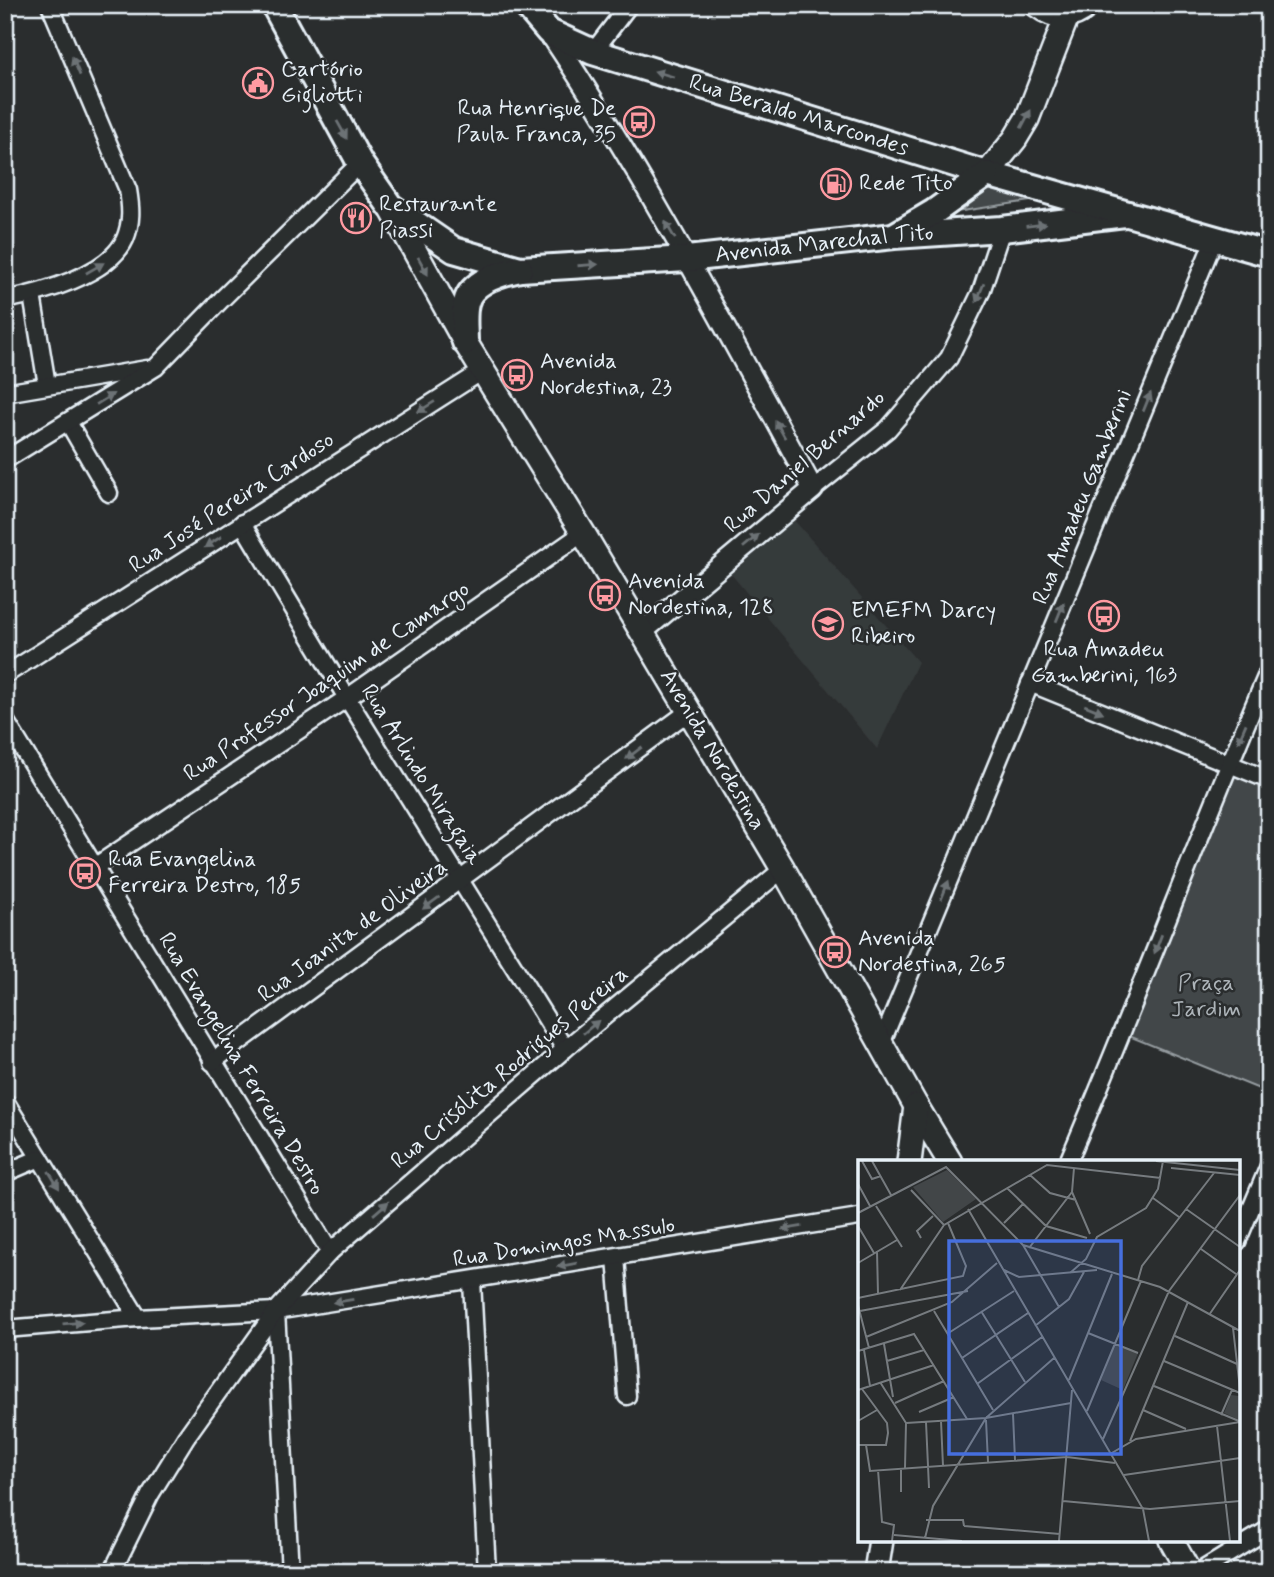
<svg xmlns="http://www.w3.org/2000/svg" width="1274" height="1577" font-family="Mynerve,sans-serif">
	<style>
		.built { fill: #363a3b }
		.green { fill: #424648; stroke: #959ca0; stroke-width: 2 }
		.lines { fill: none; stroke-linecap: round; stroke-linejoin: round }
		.minor-casing { stroke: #e8f1f8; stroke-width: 21 }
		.tertiary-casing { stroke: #e8f1f8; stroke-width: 24 }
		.secondary-casing { stroke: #e8f1f8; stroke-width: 28 }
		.primary-casing { stroke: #e8f1f8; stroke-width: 30 }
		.minor { stroke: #2a2d2e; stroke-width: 16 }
		.tertiary { stroke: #2a2d2e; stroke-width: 19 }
		.secondary { stroke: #2a2d2e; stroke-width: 23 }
		.primary { stroke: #2a2d2e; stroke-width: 24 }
		.oneway { fill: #6c7275 }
		.labels { text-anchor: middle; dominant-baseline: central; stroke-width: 5; stroke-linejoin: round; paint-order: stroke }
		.poi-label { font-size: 23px; fill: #e8f1f8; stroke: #2a2d2e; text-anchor: start }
		.street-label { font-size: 23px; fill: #e8f1f8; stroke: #2a2d2e }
		.park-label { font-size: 23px; fill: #aeb5ba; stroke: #2a2d2e }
		.inset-road { fill: none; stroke: #767b7f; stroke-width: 2 }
		.view { fill: #466fde; fill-opacity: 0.15; stroke: #466fde; stroke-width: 3.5 }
		.inset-edge { fill: none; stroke: #e8f1f8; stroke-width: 3.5 }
	</style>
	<rect width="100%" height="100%" fill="#2a2d2e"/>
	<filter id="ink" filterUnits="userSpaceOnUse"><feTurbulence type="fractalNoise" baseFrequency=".0143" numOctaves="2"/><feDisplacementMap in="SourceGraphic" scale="14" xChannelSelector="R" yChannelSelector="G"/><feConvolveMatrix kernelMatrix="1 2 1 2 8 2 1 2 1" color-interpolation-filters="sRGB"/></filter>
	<g filter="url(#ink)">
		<path class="built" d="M794,520L918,662L877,749L731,574Z"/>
		<g class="green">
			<path d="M989,184L1037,200L962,211Z"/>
			<path d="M1231,760L1269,776V1093L1124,1034Z"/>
		</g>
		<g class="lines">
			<g class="minor-casing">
				<g id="minor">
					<path d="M593,52L629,5"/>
					<path d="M32,295L47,385"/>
					<path d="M5,300C41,293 109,275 125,239C132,222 131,208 128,190L50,5"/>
					<path d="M5,393L147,369"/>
					<path d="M68,422L109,493"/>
					<path d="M5,460L156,367L221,300L360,163"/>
					<path d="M813,489L888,429L949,358L981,292L1002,229"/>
					<path d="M242,523L347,698L565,1049"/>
					<path d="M5,675L484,370"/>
					<path d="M1030,683L1269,780"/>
					<path d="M5,720L330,1252"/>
					<path d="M96,866L347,698L583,533"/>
					<path d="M881,1044L1214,240"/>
					<path d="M212,1062L688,712"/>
					<path d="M5,1101L138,1318"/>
					<path d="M1068,1162C1138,999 1199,833 1269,670"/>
					<path d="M5,1173L40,1158"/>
					<path d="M1237,1242L1269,1166"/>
					<path d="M616,1257L627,1396"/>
					<path d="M472,1281L487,1572"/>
					<path d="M276,1311L290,1572"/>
					<path d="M5,1329L138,1318L276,1311L859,1217"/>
					<path d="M112,1572L150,1495L186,1437L276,1311L330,1252L565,1049L783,869"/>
					<path d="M1199,1572L1269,1529"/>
				</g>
			</g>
			<g class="tertiary-casing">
				<path id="tertiary" d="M549,32C647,178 729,335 813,489L642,632"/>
			</g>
			<g class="secondary-casing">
				<g id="secondary">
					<path d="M1037,5C1054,18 1072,20 1088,5"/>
					<path d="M987,174L1015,139L1027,119L1067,16"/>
					<path d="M390,206L465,342L583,533L783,869L916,1106L950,1162"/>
					<path d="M909,1162L916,1106"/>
					<path d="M1171,1540L1189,1572"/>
					<path d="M876,1572L881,1540"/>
				</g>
			</g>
			<g class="primary-casing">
				<g id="primary">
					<path id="s1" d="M274,5L360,163L390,206L454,250L520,269L687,259L894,236L1002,229L1125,214"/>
					<path id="s2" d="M526,5L549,32L593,52L987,174L1269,254"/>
					<path d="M897,234L934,212L987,174"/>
					<path d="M465,342C465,330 463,315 466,303C471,281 501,273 520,269"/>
				</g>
			</g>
			<use href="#minor" class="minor"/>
			<use href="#tertiary" class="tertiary"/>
			<use href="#secondary" class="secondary"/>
			<use href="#primary" class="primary"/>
		</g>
		<defs><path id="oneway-solid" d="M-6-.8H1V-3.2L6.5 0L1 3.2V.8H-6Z" transform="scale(1.75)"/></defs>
		<g class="oneway">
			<use href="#oneway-solid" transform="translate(76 66) rotate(-113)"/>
			<use href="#oneway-solid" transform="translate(664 74) rotate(-163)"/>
			<use href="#oneway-solid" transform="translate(1026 119) rotate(-62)"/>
			<use href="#oneway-solid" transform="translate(342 130) rotate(61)"/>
			<use href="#oneway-solid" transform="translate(1036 225) rotate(-7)"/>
			<use href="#oneway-solid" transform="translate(670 230) rotate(-120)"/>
			<use href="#oneway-solid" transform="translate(588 265) rotate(-4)"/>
			<use href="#oneway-solid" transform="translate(423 266) rotate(61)"/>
			<use href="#oneway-solid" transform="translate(95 268) rotate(-30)"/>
			<use href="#oneway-solid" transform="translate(980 293) rotate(112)"/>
			<use href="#oneway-solid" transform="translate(105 399) rotate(-32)"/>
			<use href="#oneway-solid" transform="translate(1147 402) rotate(-68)"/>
			<use href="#oneway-solid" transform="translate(426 407) rotate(148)"/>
			<use href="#oneway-solid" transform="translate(780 429) rotate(-119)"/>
			<use href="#oneway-solid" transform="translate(751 541) rotate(-40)"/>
			<use href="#oneway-solid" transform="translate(213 542) rotate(147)"/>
			<use href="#oneway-solid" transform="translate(1060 612) rotate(-68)"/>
			<use href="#oneway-solid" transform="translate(1094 709) rotate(22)"/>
			<use href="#oneway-solid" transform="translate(1242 733) rotate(113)"/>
			<use href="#oneway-solid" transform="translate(634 753) rotate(143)"/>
			<use href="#oneway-solid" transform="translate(945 890) rotate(-68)"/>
			<use href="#oneway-solid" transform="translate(431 903) rotate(144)"/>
			<use href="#oneway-solid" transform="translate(1158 944) rotate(111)"/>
			<use href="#oneway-solid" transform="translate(591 1027) rotate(-40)"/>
			<use href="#oneway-solid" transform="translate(54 1180) rotate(58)"/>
			<use href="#oneway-solid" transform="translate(381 1208) rotate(-41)"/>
			<use href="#oneway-solid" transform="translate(792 1228) rotate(171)"/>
			<use href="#oneway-solid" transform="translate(567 1265) rotate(170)"/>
			<use href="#oneway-solid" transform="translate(343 1301) rotate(171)"/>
			<use href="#oneway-solid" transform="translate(73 1323) rotate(-5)"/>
		</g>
	</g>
	<defs>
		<g id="civic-ring" transform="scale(1.575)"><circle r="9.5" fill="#2a2d2e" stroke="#ff9aa2" stroke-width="1.5"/><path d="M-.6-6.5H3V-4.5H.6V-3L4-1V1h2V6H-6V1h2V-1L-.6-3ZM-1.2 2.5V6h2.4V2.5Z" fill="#ff9aa2"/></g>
		<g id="bus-ring" transform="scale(1.575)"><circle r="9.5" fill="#2a2d2e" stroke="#ff9aa2" stroke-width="1.5"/><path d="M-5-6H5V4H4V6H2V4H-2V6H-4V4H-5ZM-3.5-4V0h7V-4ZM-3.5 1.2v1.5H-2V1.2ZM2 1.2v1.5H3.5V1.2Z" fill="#ff9aa2"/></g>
		<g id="fuel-ring" transform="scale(1.575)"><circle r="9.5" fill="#2a2d2e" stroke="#ff9aa2" stroke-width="1.5"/><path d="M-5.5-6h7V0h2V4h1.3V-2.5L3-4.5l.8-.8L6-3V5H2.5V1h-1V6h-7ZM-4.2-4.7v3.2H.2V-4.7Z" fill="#ff9aa2"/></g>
		<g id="restaurant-ring" transform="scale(1.575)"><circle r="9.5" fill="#2a2d2e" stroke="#ff9aa2" stroke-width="1.5"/><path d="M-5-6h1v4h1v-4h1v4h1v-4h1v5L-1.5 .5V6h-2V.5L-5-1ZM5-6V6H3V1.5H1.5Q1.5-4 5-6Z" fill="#ff9aa2"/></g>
		<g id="school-ring" transform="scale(1.575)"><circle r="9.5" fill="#2a2d2e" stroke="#ff9aa2" stroke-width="1.5"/><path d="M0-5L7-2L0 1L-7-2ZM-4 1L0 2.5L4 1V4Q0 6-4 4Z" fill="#ff9aa2"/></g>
	</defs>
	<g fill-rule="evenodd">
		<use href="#civic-ring" x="258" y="83"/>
		<use href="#bus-ring" x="639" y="122"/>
		<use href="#fuel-ring" x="836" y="184"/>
		<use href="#restaurant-ring" x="356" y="218"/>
		<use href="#bus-ring" x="517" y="375"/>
		<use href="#bus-ring" x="605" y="595"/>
		<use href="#bus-ring" x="1104" y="616"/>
		<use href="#school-ring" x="828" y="624"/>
		<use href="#bus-ring" x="85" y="873"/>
		<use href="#bus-ring" x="835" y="952"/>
	</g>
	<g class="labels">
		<g class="poi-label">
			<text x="281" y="70">Cartório<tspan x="281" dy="26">Gigliotti</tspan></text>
			<text x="616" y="109" text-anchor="end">Rua Henrique De<tspan x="616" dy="26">Paula Franca, 35</tspan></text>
			<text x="859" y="184">Rede Tito</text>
			<text x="379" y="205">Restaurante<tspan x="379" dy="26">Piassi</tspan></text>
			<text x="540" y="362">Avenida<tspan x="540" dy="26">Nordestina, 23</tspan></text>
			<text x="628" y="582">Avenida<tspan x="628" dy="26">Nordestina, 128</tspan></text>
			<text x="851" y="611">EMEFM Darcy<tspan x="851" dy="26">Ribeiro</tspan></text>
			<text x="1104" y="650" text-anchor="middle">Rua Amadeu<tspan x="1104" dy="26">Gamberini, 163</tspan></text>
			<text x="108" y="860">Rua Evangelina<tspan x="108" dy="26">Ferreira Destro, 185</tspan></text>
			<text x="858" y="939">Avenida<tspan x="858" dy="26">Nordestina, 265</tspan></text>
		</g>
		<g class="street-label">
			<text stroke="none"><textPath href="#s2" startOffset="299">Rua Beraldo Marcondes</textPath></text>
			<text stroke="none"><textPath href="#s1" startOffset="684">Avenida Marechal Tito</textPath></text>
			<text transform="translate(805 462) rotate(-41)">Rua Daniel Bernardo</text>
			<text transform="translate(1083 497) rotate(-68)">Rua Amadeu Gamberini</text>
			<text transform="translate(232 503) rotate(-33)">Rua José Pereira Cardoso</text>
			<text transform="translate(327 682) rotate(-34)">Rua Professor Joaquim de Camargo</text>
			<text transform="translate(712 750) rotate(59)">Avenida Nordestina</text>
			<text transform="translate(421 775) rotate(58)">Rua Arlindo Miragaia</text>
			<text transform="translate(353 931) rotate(-36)">Rua Joanita de Oliveira</text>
			<text transform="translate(241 1064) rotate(59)">Rua Evangelina Ferreira Destro</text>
			<text transform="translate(510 1068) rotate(-40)">Rua Crisólita Rodrigues Pereira</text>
			<text transform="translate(564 1243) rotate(-9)">Rua Domingos Massulo</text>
		</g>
		<g class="park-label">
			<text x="1206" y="984">Praça<tspan x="1206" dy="26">Jardim</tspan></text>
		</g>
	</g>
	<g transform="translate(858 1160)">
		<rect width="382" height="382" fill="#2a2d2e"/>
		<path d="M89,10L118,39L85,62L55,27ZM257,183L280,193L265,230L243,220ZM373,235L381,236V260L366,253Z" fill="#424648"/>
		<path class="inset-road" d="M4,1L14,19L23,16M14,1L33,35M298,1L382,10M216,8L214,32L232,74M313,8L382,15M172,15L192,33L218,40M0,24L12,46M149,28L188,66L229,78M53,30L86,65L189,5L303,18M295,38L321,57M18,46L44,87M110,49L285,349L291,381M328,49L382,87M0,53L88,7L165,85L302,127L382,171M146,63L165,44M0,66L16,93M63,78L59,71L75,56M165,85L201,147M171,88L214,32M343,89L378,114M19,91L20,134M0,103L39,80M146,110L161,117L239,110M212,113L228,99L239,77L288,48L300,29L305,1M280,120L284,106L356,13M42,130L86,65M0,138L105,116L108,106L90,63M0,145L11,188M2,151L110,131M76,151L135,250M123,151L167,222M351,155L382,110M177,166L211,139L226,112M375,168L382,229M230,173L280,193M89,174L156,131M317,176L379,204M8,177L94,142L139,103M26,184L35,237M6,190L12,226M0,191L56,174L109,259M104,198L170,153M29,201L66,190M306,201L382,233M211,220L254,114M22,222L48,263L47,308M119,224L184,177M296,226L381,261M0,230L76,205M37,243L86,221M285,250L328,269M229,251L283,121M61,252L96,237M155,254L157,300M363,255L374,230M128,260L130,302M0,261L19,250M83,261L85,306M68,262L71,328M48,263L128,258L213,243M359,266L372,381M245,279L311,131L382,35M272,281L330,142M0,285H28L30,273L29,263L4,229M8,285L12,311L209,297L257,303M252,294L278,279L382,262M20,310L24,362L36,365L34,381M266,315L382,298M43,332V309M205,341L292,349L382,341M68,360H105L106,366M106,366L202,374M36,375L104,381M67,378L75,346L128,258L196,198M201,381L214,230"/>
		<path class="view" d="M91,81H263V294H91Z"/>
		<rect width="382" height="382" class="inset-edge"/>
	</g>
	<rect width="1274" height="1577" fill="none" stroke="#2a2d2e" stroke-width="28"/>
	<rect x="14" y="14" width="1246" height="1549" fill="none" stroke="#e8f1f8" stroke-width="2.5" filter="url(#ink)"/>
</svg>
